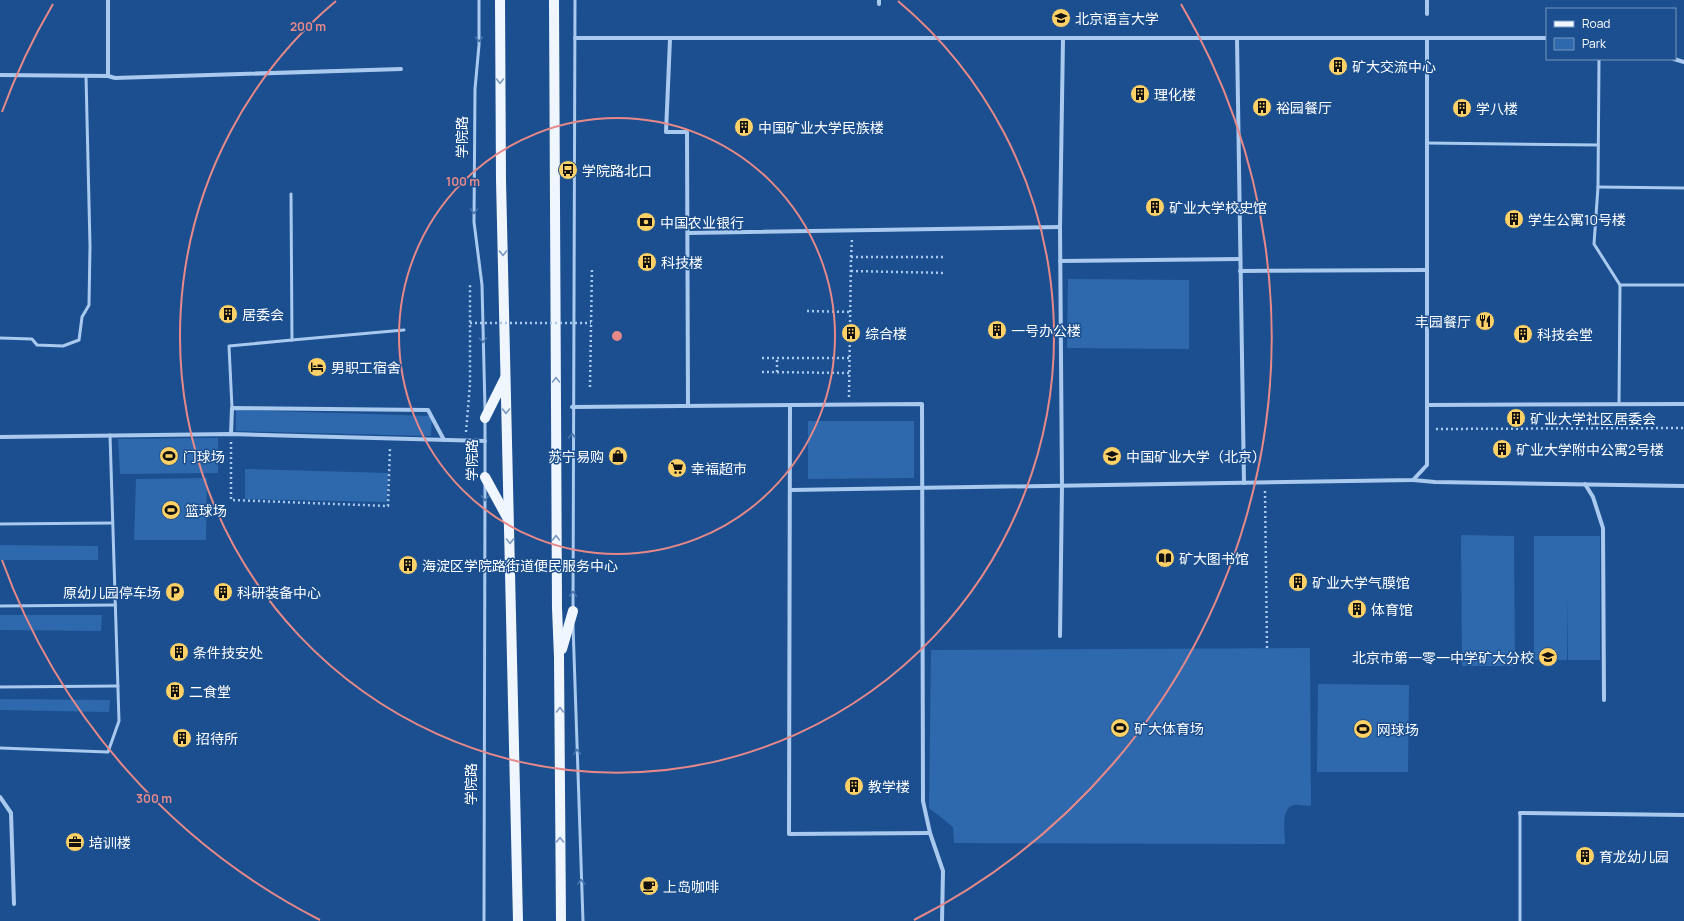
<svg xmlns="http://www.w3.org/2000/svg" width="1684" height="921" font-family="Manrope,'Noto Sans SC',sans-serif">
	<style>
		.green { fill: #2e69ad }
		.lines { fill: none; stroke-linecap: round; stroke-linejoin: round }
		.path { stroke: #a9c9ee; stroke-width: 2.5; stroke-dasharray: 2 3; stroke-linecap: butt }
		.lane { stroke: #a9c9ee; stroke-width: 3 }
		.street { stroke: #a9c9ee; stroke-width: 4 }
		.primary { stroke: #f0f6ff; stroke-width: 10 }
		.path-bridge { stroke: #a9c9ee; stroke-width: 2.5; stroke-dasharray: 2 3; stroke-linecap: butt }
		.oneway { stroke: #4674ac }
		.oneway2 { stroke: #7b9ac1 }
		.ring { fill: none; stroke: #e88989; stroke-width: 2 }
		.labels { text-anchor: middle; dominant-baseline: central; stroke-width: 3; stroke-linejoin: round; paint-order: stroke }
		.poi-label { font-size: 14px; fill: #fff; stroke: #1b4f8f; text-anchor: start }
		.street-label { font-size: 14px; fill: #fff; stroke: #1b4f8f }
		.centre { fill: #e88989; stroke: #1b4f8f; stroke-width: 2 }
		.ring-label { font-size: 12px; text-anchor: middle; font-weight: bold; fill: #e88989; stroke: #1b4f8f; stroke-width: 3; stroke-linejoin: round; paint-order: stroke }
	</style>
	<rect width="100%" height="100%" fill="#1b4f8f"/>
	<g class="green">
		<path d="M1068,279L1189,280V349L1067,348Z"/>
		<path d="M236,410L432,416L431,436L236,431Z"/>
		<path d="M808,421H914V478L808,479Z"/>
		<path d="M218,438V473L120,474L118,439Z"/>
		<path d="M245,469L388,473L387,502L245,499Z"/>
		<path d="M207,478L206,540H134L136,479Z"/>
		<path d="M1461,535L1514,536L1515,666H1462Z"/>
		<path d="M1534,536H1567V587V536H1600V660H1568L1567,598V660H1534Z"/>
		<path d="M0,545L98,546V560H0Z"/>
		<path d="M0,615H102L101,631L0,630Z"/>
		<path d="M1310,648L1311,806C1306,806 1299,804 1294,805C1280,808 1285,833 1285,844L954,843L953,827L929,808L931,650Z"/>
		<path d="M1318,684L1409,685L1408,772H1317Z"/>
		<path d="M0,699L110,700L109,712L0,710Z"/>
	</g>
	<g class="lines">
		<g class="path">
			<path d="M851,257L852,239"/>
			<path d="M851,271L946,273"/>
			<path d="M807,311L850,312"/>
			<path d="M762,358H849"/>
			<path d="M762,372L849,373"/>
			<path d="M777,372V358"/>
			<path d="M590,387L592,267"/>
			<path d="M849,397L851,257H946"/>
			<path d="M1436,429L1684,428"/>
			<path d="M466,432L470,384V283"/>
			<path d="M231,442V500L388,506L390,447"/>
			<path d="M1265,491L1267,648"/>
		</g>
		<g class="lane">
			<path d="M479,0V45L475,89L474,222L482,285L485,409"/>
			<path d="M1599,59L1598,187L1594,244L1620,285L1619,404"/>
			<path d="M1427,143L1598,145"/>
			<path d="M1598,187L1684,188"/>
			<path d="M1620,285H1684"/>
			<path d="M0,338L32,339L37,345L63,346L79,340L82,317L89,305L90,246L86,76"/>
			<path d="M292,340L404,330"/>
			<path d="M232,408L229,346L292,340L291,194"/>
			<path d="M485,475V419"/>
			<path d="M0,524L112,523"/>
			<path d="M0,606L115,605"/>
			<path d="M573,609L575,0"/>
			<path d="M573,625L583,921"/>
			<path d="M0,687L118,686"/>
			<path d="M0,748L108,752L119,721L110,435"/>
			<path d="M484,921L485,485"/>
			<path d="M1520,921V813"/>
		</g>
		<g class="street">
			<path d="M879,4V0"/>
			<path d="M1427,14V0"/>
			<path d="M575,38H1547"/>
			<path d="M670,39L666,132H687L688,406"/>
			<path d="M1237,39L1244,483"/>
			<path d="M1674,59L1684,62"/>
			<path d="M0,75L108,76L115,78L401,69"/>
			<path d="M108,76V0"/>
			<path d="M688,233L1060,227"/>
			<path d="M1060,261L1240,259"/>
			<path d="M1240,271L1427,270"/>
			<path d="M790,405L789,834L930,833"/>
			<path d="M1427,405L1684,404"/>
			<path d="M572,407L922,404L923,801L930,833L943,871L942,921"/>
			<path d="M231,434L232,408L428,410L444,440"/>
			<path d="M0,437L231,434L485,441"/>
			<path d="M1413,480L1435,482L1684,486"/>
			<path d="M1585,484L1593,497L1603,528L1604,700"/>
			<path d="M791,490L1413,480L1427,465V38"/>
			<path d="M1060,636L1062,485L1060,227L1063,39"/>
			<path d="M0,797L11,813L14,904"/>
			<path d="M1520,813L1684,815"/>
		</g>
		<g class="primary">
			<path d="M500,0L501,180L518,921"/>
			<path d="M554,0L557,608L559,657L561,921"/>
			<path d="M485,418L505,378"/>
			<path d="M485,477L508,519"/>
			<path d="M562,649L573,611"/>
		</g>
		<path class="path-bridge" d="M470,323H591"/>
	</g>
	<defs><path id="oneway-chevron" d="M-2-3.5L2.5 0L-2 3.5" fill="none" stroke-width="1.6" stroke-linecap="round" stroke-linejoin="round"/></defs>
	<g class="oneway">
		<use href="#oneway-chevron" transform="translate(479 39) rotate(90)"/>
		<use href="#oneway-chevron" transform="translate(474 211) rotate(90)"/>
		<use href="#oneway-chevron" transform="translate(483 340) rotate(88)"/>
		<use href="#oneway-chevron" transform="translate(572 436) rotate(-90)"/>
		<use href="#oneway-chevron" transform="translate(485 498) rotate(90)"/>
		<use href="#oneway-chevron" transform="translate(573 594) rotate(-90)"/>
		<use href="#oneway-chevron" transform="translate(577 752) rotate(-92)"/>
		<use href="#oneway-chevron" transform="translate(581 882) rotate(-92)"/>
	</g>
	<g class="oneway2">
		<use href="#oneway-chevron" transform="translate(500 81) rotate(90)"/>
		<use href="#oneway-chevron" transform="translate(503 253) rotate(88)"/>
		<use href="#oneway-chevron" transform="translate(556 380) rotate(-90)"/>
		<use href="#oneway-chevron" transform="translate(506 411) rotate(90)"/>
		<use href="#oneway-chevron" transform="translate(556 538) rotate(-90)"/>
		<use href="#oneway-chevron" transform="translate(510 541) rotate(89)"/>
		<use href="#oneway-chevron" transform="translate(560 710) rotate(-90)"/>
		<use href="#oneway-chevron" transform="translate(560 840) rotate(-90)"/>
	</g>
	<g class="ring">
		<circle cx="617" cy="336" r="218"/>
		<path d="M898 1A437 437 0 1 1 336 1"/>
		<path d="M320 920A655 655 0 0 1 2 560M2 112A655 655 0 0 1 53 4M1181 4A655 655 0 0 1 914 920"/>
	</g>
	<defs>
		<g id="university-disc" transform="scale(1)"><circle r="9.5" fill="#ffd166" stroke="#1b4f8f"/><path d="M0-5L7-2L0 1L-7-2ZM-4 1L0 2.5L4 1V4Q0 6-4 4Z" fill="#111"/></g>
		<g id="building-disc" transform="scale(1)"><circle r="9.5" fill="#ffd166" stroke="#1b4f8f"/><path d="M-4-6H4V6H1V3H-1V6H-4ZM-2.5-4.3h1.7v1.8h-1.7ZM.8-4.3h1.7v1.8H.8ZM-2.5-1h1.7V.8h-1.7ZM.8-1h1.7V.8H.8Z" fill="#111"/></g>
		<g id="bus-disc" transform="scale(1)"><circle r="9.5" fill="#ffd166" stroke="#1b4f8f"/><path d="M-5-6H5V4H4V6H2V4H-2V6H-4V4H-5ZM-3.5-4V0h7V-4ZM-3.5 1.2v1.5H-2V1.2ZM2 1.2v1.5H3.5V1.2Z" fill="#111"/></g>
		<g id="bank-disc" transform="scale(1)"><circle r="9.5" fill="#ffd166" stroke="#1b4f8f"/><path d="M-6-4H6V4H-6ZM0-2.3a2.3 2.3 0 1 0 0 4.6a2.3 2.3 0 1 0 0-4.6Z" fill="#111"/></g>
		<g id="restaurant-disc" transform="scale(1)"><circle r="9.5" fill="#ffd166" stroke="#1b4f8f"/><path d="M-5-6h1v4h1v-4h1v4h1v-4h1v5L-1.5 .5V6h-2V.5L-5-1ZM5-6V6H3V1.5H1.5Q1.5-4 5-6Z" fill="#111"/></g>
		<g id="hotel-disc" transform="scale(1)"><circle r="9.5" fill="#ffd166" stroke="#1b4f8f"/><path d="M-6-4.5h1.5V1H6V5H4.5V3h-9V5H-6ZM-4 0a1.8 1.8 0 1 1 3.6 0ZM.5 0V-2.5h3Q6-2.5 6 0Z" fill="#111"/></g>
		<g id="stadium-disc" transform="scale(1)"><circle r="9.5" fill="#ffd166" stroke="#1b4f8f"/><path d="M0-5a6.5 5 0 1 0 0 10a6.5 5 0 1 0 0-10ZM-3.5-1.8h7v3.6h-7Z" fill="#111"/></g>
		<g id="shop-disc" transform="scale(1)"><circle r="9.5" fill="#ffd166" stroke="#1b4f8f"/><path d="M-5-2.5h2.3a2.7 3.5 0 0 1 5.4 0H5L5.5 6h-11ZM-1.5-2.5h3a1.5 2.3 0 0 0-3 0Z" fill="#111"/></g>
		<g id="supermarket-disc" transform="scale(1)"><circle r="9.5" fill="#ffd166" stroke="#1b4f8f"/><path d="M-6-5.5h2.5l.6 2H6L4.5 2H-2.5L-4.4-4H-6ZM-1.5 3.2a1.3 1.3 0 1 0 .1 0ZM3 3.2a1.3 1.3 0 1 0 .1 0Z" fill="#111"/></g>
		<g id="library-disc" transform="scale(1)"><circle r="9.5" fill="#ffd166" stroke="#1b4f8f"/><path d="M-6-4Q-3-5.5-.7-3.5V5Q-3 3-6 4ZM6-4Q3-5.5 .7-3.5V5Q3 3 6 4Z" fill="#111"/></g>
		<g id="parking-disc" transform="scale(1)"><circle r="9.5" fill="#ffd166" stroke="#1b4f8f"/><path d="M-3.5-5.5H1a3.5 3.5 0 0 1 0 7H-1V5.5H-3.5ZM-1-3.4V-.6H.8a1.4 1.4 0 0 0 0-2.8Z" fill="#111"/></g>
		<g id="school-disc" transform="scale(1)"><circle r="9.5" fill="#ffd166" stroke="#1b4f8f"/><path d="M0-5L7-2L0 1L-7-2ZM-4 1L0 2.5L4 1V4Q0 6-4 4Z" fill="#111"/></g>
		<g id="office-disc" transform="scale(1)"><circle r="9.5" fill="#ffd166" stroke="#1b4f8f"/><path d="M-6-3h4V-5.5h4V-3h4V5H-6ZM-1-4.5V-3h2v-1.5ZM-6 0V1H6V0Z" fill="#111"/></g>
		<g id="cafe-disc" transform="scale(1)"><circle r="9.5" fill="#ffd166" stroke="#1b4f8f"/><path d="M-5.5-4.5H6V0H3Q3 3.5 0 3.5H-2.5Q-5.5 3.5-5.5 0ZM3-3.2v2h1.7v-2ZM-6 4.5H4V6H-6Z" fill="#111"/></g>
	</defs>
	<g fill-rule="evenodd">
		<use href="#university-disc" x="1061" y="18"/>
		<use href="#building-disc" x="1338" y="66"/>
		<use href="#building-disc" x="1140" y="94"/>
		<use href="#building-disc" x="1262" y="107"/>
		<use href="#building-disc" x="1462" y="108"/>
		<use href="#building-disc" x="744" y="127"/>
		<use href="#bus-disc" x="568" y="170"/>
		<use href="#building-disc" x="1155" y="207"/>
		<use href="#building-disc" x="1514" y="219"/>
		<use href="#bank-disc" x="646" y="222"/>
		<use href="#building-disc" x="647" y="262"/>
		<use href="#building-disc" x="228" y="314"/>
		<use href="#restaurant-disc" x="1485" y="321"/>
		<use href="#building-disc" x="997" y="330"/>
		<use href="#building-disc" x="851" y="333"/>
		<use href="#building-disc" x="1523" y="334"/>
		<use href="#hotel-disc" x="317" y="367"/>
		<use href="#building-disc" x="1516" y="418"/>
		<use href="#building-disc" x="1502" y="449"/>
		<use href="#stadium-disc" x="169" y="456"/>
		<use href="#shop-disc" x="618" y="456"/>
		<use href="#university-disc" x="1112" y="456"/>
		<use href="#supermarket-disc" x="677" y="468"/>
		<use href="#stadium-disc" x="171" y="510"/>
		<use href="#library-disc" x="1165" y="558"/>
		<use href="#building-disc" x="408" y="565"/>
		<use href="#building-disc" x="1298" y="582"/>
		<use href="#parking-disc" x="175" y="592"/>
		<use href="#building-disc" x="223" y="592"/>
		<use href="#building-disc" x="1357" y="609"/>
		<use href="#building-disc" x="179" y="652"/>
		<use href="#school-disc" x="1548" y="657"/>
		<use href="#building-disc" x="175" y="691"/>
		<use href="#stadium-disc" x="1120" y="728"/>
		<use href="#stadium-disc" x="1363" y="729"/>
		<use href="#building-disc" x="182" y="738"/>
		<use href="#building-disc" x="854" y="786"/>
		<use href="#office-disc" x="75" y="842"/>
		<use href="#building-disc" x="1585" y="856"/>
		<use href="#cafe-disc" x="649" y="886"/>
	</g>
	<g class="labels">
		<g class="poi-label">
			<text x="1075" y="18">北京语言大学</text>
			<text x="1352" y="66">矿大交流中心</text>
			<text x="1154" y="94">理化楼</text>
			<text x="1276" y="107">裕园餐厅</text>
			<text x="1476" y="108">学八楼</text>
			<text x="758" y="127">中国矿业大学民族楼</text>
			<text x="582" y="170">学院路北口</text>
			<text x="1169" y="207">矿业大学校史馆</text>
			<text x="1528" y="219">学生公寓10号楼</text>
			<text x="660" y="222">中国农业银行</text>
			<text x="661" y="262">科技楼</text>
			<text x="242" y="314">居委会</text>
			<text x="1471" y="321" text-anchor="end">丰园餐厅</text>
			<text x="1011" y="330">一号办公楼</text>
			<text x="865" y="333">综合楼</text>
			<text x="1537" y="334">科技会堂</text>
			<text x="331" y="367">男职工宿舍</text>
			<text x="1530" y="418">矿业大学社区居委会</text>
			<text x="1516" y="449">矿业大学附中公寓2号楼</text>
			<text x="183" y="456">门球场</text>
			<text x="604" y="456" text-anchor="end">苏宁易购</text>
			<text x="1126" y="456">中国矿业大学（北京）</text>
			<text x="691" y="468">幸福超市</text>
			<text x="185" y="510">篮球场</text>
			<text x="1179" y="558">矿大图书馆</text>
			<text x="422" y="565">海淀区学院路街道便民服务中心</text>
			<text x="1312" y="582">矿业大学气膜馆</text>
			<text x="161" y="592" text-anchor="end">原幼儿园停车场</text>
			<text x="237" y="592">科研装备中心</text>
			<text x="1371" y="609">体育馆</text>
			<text x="193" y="652">条件技安处</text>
			<text x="1534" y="657" text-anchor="end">北京市第一零一中学矿大分校</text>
			<text x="189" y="691">二食堂</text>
			<text x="1134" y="728">矿大体育场</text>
			<text x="1377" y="729">网球场</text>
			<text x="196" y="738">招待所</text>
			<text x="868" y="786">教学楼</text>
			<text x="89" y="842">培训楼</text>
			<text x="1599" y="856">育龙幼儿园</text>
			<text x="663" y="886">上岛咖啡</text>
		</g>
		<g class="street-label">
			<text transform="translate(461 137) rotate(-90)">学院路</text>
			<text transform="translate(471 460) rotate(-90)">学院路</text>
			<text transform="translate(470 784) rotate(-90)">学院路</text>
		</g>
	</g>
	<circle cx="617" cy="336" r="6" class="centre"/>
	<g class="ring-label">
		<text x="308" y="31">200 m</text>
		<text x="463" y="186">100 m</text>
		<text x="154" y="803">300 m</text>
	</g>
	<rect x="1546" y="8" width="130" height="52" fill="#1b4f8f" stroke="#7695bc"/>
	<rect x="1554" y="21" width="20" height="6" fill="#f0f6ff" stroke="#7695bc"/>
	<text x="1582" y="28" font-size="12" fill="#ffffff">Road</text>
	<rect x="1554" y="38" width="20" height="12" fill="#2e69ad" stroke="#7695bc"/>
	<text x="1582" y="48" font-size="12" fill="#ffffff">Park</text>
</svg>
